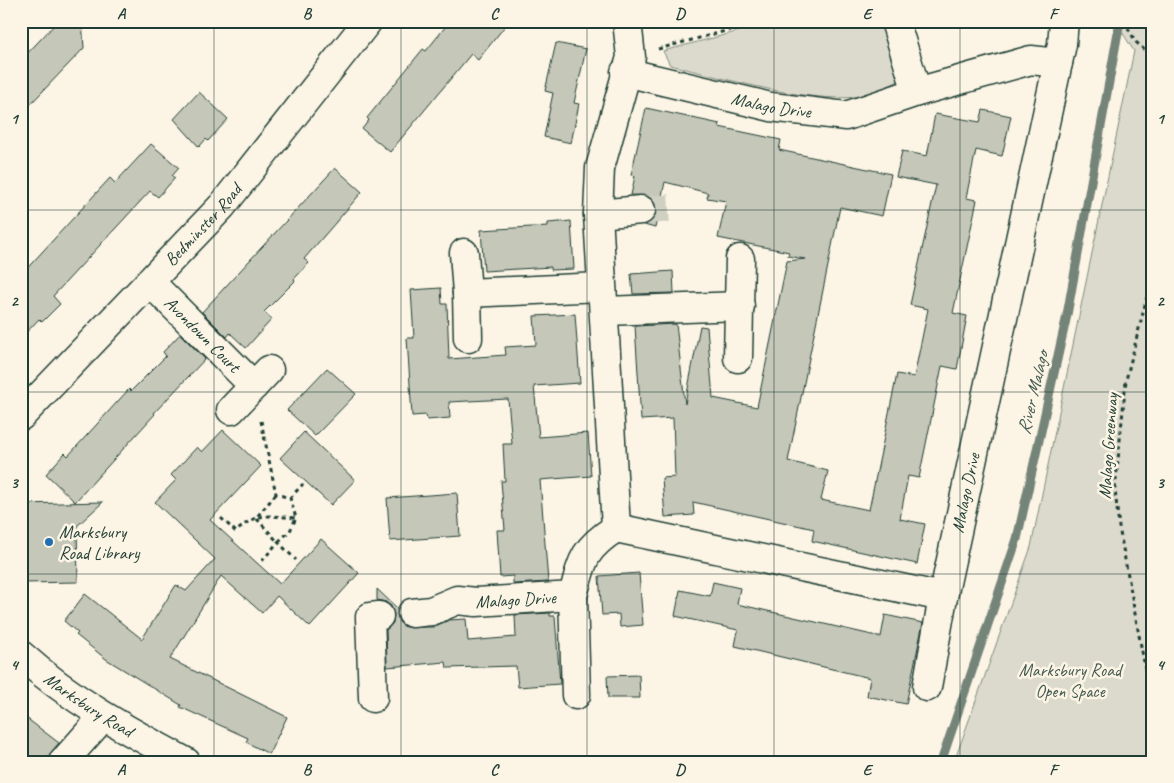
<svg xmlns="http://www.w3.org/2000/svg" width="1174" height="783" font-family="Caveat,sans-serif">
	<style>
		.green { fill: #dcdacc; stroke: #7e8c80 }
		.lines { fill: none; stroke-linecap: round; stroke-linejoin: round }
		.stream { stroke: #758479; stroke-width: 9 }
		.building { fill: #c5c7b9; stroke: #1f3d34 }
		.minor-tunnel { stroke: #d0d0c2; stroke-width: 28; stroke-dasharray: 28 14; stroke-linecap: butt }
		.minor-casing { stroke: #1f3d34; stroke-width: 31 }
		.major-casing { stroke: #1f3d34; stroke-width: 31 }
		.path { stroke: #1f3d34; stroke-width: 3; stroke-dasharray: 4 4; stroke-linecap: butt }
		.minor { stroke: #fcf5e5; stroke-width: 28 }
		.major { stroke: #fcf5e5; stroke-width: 28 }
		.grid { fill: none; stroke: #1f3d34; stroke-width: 1; stroke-opacity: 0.55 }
		.poi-dot { fill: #1f6fb2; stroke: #fcf5e5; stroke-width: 2 }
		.labels { text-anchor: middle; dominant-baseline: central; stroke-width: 5; stroke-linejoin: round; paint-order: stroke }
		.street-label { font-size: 18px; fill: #1f3d34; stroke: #fcf5e5 }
		.poi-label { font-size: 18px; fill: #1f3d34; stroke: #fcf5e5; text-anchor: start }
		.park-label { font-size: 18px; fill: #455c52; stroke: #fcf5e5 }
		.water-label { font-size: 19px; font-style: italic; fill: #435a51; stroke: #fcf5e5 }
		.neatline { fill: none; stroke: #1f3d34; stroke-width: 2 }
		.grid-label { font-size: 16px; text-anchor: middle; font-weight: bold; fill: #1f3d34 }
	</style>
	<rect width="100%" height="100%" fill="#fcf5e5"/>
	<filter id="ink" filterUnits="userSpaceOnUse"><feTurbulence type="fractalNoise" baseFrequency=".02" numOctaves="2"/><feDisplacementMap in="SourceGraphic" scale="10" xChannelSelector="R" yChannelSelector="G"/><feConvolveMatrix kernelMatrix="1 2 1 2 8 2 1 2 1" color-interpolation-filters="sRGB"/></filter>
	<g filter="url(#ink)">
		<g class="green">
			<path d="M778,21H884L902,79C892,84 882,90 871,94C822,109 721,77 670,65L663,51Z"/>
			<path d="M1115,21H1153V762H954L1031,547L1134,51Z"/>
		</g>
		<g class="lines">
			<path class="stream" d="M941,762L1017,539L1067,315L1120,21"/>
		</g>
		<g class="building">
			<path d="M58,21H82L84,48L21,114V60Z"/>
			<path d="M450,21H509L478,60L471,54L390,152L362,129L369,120L367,118L423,49L426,51Z"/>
			<path d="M556,43L586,49L574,103L579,104L571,143L544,137L553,93L545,91Z"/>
			<path d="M199,92L228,119L208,141L206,139L199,147L174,119Z"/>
			<path d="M646,108L720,124L719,127L781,140L779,150L891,174L882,216L840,207L788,461L828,471L821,500L869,510L897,374L914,377L928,309L910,305L936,185L896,177L902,151L927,156L935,114L980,122L983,110L1011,116L1002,156L976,150L966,198L977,200L953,313L967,316L957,369L942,366L919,478L908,476L900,519L925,524L917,564L812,541L814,529L693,502L694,515L665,517L662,478L675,477L673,418L641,420L635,326L676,324L685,404L700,326L707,327L713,398L757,407L787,261L805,259L788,256L789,252L718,238L726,201L707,198L708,193L665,182L655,228L644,225L655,217L656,208L654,201L648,196L631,195L635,176L631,175Z"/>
			<path d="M151,144L179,168L172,176L175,178L158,197L150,191L53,296L60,304L42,322L39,319L21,338V275L110,178L115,183Z"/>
			<path d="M335,168L362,192L304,259L309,263L294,279L295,281L264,312L272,319L246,348L230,333L227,337L202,312Z"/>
			<path d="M571,221L574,269L551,270V267L484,271L481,230L548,226V223Z"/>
			<path d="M673,271L674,293L633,294L631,274Z"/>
			<path d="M441,288L442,304H447L449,359L506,355L505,347L536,345L534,316L575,314L580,383L534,386L539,437L588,433L591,476L540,480L548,582L513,584V576L500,577L497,530H505L501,481H505L503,444H512L508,399L449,402L450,418L427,420L426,415L412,416L407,338H414L411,290Z"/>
			<path d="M180,334L205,359L154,413L155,414L75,502L46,474L65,453L68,456L129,389L131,391L166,356L163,352Z"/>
			<path d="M327,368L356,394L315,436L287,410Z"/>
			<path d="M223,430L261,466L210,520L280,584L321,539L359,573L310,627L277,596L262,613L221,576L170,659L287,717L269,754L246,742L248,738L180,707L181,705L106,659L76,635L78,633L64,621L85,594L142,639L176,585L186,591L215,559L155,502L176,480L171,475L197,447L202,452Z"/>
			<path d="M304,432L355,480L331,505L280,458Z"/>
			<path d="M457,493L460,536L390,541L387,498Z"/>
			<path d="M103,502L77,526L78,582L23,583L21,504Z"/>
			<path d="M639,573L643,625L620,627L619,614L602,615L599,576Z"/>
			<path d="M713,582L740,588L737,604L881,637L885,615L923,623L906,704L867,696L870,678L735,646L738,630L675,616L680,590L710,596Z"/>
			<path d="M377,589L397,608L399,622L405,627H433L449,620L466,619L468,641L516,637L515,615L550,613V616H555L560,684L518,687L516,666L447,668L446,662L387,667L386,630L393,623L394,614L391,606L386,602L377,600Z"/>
			<path d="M639,675L640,698H608L607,676Z"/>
			<path d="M21,714L59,743L51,752L48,762H21Z"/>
		</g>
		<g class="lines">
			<path class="minor-tunnel" d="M641,210L679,208"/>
			<g class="minor-casing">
				<g id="minor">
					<path d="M895,21L917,92"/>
					<path id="s1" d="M625,72L771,107L846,116L917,92L1031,60L1058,63"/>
					<path d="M598,214L641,210"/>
					<path d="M464,253L467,293L601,287"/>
					<path id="s2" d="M150,282L254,386"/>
					<path d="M467,293L468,338"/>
					<path d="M605,311L740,306"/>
					<path d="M738,358L740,259"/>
					<path d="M231,410L269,370"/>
					<path d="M616,528L598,214L600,168L631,57L627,21"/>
					<path d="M573,596L576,695"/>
					<path id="s3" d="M412,613L431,611L457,600L476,602L573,596C582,561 583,549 616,528L943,597L1062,44L1064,21"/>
					<path id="s4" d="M21,655C71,700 128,731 186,762"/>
					<path d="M927,687L943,597"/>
					<path d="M373,698L370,617L379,616"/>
					<path d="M63,762L103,717"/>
				</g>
			</g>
			<g class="major-casing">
				<g id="major">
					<path id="s5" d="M21,416L222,206L368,21"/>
				</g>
			</g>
			<g class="path">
				<path d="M1124,21L1136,42L1153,58"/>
				<path d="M658,49L763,21"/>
				<path d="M1153,273L1126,380L1115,490L1119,527L1153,711"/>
				<path d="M261,421L276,494L290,498L296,518L290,531L278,542L256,518L276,494"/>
				<path d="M290,498L303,484"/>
				<path d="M221,518L236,532C257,511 269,516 296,518"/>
				<path d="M262,561L278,542L296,560"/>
			</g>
			<use href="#minor" class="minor"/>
			<use href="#major" class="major"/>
		</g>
	</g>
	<path class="grid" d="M214,21V762M401,21V762M587,21V762M774,21V762M960,21V762M21,210H1153M21,392H1153M21,574H1153"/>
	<circle class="poi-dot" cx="49" cy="542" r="5"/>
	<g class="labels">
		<g class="street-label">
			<text stroke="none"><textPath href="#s1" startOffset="150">Malago Drive</textPath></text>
			<text stroke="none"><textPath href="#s5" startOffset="264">Bedminster Road</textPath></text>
			<text stroke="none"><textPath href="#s2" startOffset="74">Avondown Court</textPath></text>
			<text transform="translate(1108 446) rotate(-86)">Malago Greenway</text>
			<text stroke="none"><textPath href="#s3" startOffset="688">Malago Drive</textPath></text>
			<text stroke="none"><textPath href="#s3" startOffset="106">Malago Drive</textPath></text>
			<text stroke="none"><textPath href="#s4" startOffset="84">Marksbury Road</textPath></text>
		</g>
		<g class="poi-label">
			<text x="59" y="532">Marksbury<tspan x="59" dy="21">Road Library</tspan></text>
		</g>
		<g class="park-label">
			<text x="1070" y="670">Marksbury Road<tspan x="1070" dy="21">Open Space</tspan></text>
		</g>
		<g class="water-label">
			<text transform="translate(1033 393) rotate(-77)">River Malago</text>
		</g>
	</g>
	<rect width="1174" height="783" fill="none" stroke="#fcf5e5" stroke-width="55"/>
	<rect x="28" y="28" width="1118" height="728" class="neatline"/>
	<g class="grid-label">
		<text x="121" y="19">A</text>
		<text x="307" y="19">B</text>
		<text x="494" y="19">C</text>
		<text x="680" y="19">D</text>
		<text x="867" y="19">E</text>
		<text x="1053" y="19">F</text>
		<text x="14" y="124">1</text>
		<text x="1160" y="124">1</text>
		<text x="14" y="306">2</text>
		<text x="1160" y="306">2</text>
		<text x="14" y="488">3</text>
		<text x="1160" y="488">3</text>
		<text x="14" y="670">4</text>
		<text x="1160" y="670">4</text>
		<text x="121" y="775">A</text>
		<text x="307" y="775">B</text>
		<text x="494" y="775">C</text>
		<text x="680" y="775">D</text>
		<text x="867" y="775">E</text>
		<text x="1053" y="775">F</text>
	</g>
</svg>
